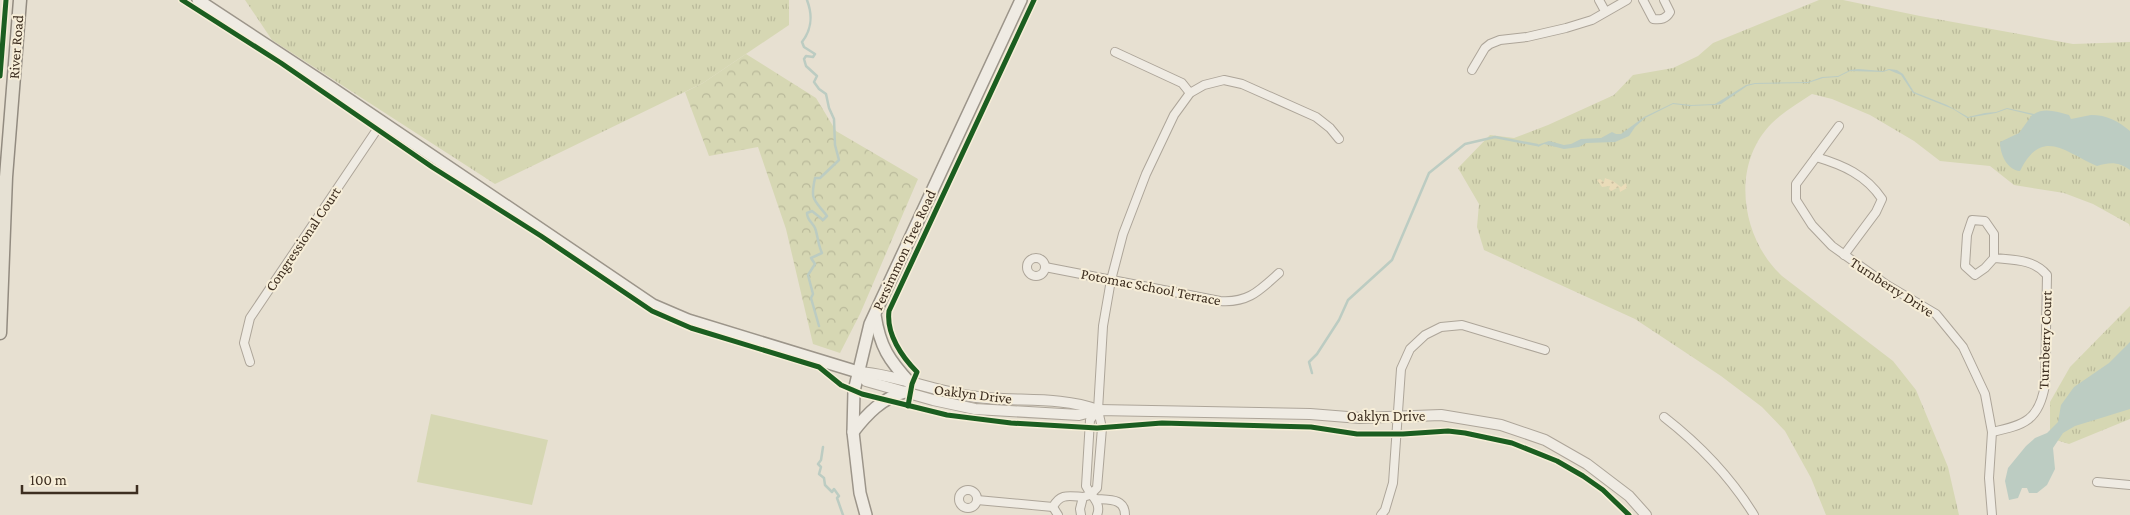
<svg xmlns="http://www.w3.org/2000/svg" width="2130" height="515" font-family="'Crimson Pro',serif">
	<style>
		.grass { fill: url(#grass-tufts) }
		.forest { fill: url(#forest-crowns) }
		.sand { fill: url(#sand-dots) }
		.pitch { fill: #d6d7b3 }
		.water { fill: #bcccc2 }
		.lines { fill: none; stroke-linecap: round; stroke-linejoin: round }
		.stream { stroke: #bcccc2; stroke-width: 2.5 }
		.minor-casing { stroke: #ada599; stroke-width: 10 }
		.tertiary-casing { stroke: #ada599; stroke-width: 12 }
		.secondary-casing { stroke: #9c958a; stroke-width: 14 }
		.primary-casing { stroke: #928b80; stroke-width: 15 }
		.minor { stroke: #efebe3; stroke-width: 8 }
		.tertiary { stroke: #efebe3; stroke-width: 10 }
		.secondary { stroke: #efebe3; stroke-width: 11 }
		.primary { stroke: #e6e1d4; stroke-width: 12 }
		.cycleway-casing { stroke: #f7eed8; stroke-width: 8 }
		.cycleway { stroke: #1b5e20; stroke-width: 5 }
		.labels { text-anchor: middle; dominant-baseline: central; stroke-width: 4; stroke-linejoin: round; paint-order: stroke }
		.street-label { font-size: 15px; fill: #3d2e20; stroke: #f7eed8 }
	</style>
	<defs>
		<pattern id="grass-tufts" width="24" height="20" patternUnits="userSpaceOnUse" patternTransform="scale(1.25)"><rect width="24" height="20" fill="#d6d7b3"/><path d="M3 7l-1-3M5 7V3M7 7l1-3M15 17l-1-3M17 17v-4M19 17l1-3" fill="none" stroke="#b9b99a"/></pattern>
		<pattern id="forest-crowns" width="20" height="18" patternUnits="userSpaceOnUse" patternTransform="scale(1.25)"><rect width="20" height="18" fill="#d6d7b3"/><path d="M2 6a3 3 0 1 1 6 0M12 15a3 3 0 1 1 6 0" fill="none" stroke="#b9b99a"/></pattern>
		<pattern id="sand-dots" width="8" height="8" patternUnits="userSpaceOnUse" patternTransform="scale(1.25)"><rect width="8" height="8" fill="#eadcb9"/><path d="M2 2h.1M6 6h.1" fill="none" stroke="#cabd9f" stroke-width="1.8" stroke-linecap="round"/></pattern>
	</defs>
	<rect width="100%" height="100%" fill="#e7e0d1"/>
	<g class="grass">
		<path d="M245,0H789V25L703,83L495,184L272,40Z"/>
		<path d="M1819,0H1843L1920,16L2073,44L2130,42V227L2129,224L2093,204L2064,193L2014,185L1990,166L1940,161L1914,141L1870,115L1832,99L1812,94C1799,103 1783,112 1772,123C1730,165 1741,238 1782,276L1893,361L1916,390L1948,467L1959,515H1826L1811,478L1785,431L1762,407L1721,376L1635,319L1484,250L1477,227L1479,204L1458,168L1490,135L1514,138L1548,125L1614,95L1633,75L1673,68L1698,56L1713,43Z"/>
		<path d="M2130,306V419L2069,444L2050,438V402L2070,367Z"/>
	</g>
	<path class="forest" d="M746,54L816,98L836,131L918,179L860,314L840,353L813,344L786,229L758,147L709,156L685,92L703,83Z"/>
	<path class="sand" d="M1605,178L1613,181L1621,187L1626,183L1627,188L1620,192L1619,187L1611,191L1609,189L1610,186L1602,187L1597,180L1600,179L1604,182Z"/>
	<path class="pitch" d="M431,414L548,440L532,505L417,482Z"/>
	<g class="water">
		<path d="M1858,69L1883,71L1889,69L1897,70L1903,74L1914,92L1947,105L1968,117L1985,113L1996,112L2007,108L2034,114C2044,107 2058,112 2069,115L2071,119C2078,118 2084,116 2091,115C2107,115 2118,121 2130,131V170C2118,162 2111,162 2097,166C2066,153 2042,126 2020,171C2007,170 2000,154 2000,142L2019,133L2032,115L2007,109L1996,113L1967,118L1953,109L1913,93L1901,75L1889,70L1883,72L1850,71L1838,77L1823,78L1808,83L1755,84L1747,86L1721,104L1715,105L1690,106L1673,104L1645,118L1635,127L1629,136L1615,142L1586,143L1579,147L1564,149L1544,144L1538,147L1537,145L1549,141L1564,145L1571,144L1581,139L1601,138L1612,132L1616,134H1621L1644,117L1673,103L1691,105L1715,104L1746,85L1755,83L1808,82L1822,77L1838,76L1850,70Z"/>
		<path d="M2130,342V409L2075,426L2063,433L2053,448L2055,469L2047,485L2037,493H2029L2027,488H2022L2018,498L2009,500L2005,481L2008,468L2026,446L2035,438L2047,433L2058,422L2061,405L2074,387L2109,363Z"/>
	</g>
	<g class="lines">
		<g class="stream">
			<path d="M807,0C813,16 812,29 802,42L804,47L815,54L813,57L806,56L804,59L806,66L817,76L814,82L819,89L826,94L829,108L834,119L835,145L839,160L820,178H815C810,201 814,199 827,216L823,220L812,211L807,213C807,220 812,222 815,228C818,236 818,245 822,253L811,258L815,264L808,275L813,294L811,298L819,326"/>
			<path d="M1312,373L1309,362L1317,354L1339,320L1348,300L1392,260L1429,173L1465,144L1495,137L1537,145"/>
			<path d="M823,447L821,460L818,464L821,467L819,474L824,478L825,485L832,492L834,489L839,496L837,498L843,515"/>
		</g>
		<g class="minor-casing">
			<g id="minor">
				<path d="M1599,0L1605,11"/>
				<path d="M1643,0L1653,19C1661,20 1666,19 1670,12L1664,0"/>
				<path d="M1115,52L1182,83L1190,93"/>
				<path d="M1472,70L1485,48L1490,44L1500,40L1527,37L1566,28L1592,20L1627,0"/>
				<path d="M1839,126L1796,184V200L1812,225L1832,246L1887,285L1936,314L1963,347L1985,394L1992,432L1989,478L1992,515"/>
				<path d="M1816,157C1843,165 1866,175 1882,199L1876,212L1844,255"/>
				<circle cx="1036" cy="267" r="9"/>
				<path d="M1045,267L1220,301C1248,303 1259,291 1279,273"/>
				<path d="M250,362L244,343L250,318L382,122"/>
				<path d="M1664,417C1700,445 1730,476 1754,515"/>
				<path d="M1992,432C2025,425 2039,420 2045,385L2047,275C2034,259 2013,260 1994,258V234L1985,221L1972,220L1967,235L1965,266L1975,275L1985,268L1994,258"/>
				<path d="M2097,482L2130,485"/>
				<circle cx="968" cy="499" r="9"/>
				<path d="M1096,499C1109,500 1125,498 1125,515"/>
				<path d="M977,500L1053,507"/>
				<path d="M1058,515L1053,507C1060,493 1069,496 1083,497"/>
				<path d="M1081,515L1080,509L1083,497L1090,495L1097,488L1102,428L1098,410L1103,326L1111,280L1123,234L1146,174L1174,115L1190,93L1204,85L1224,80L1242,84L1316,117L1330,128L1339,139"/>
				<path d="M1097,515C1102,503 1091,496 1086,486L1090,420L1098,410"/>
				<path d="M1381,515L1385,510L1393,483L1401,369L1410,349L1425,335L1441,327L1462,325L1545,350"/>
			</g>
		</g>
		<g class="tertiary-casing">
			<g id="tertiary">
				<path d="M858,372L866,381L933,400L975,409L1079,415L1098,410L1310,414L1360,418L1441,415L1501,425L1545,440L1587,464L1629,496L1646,515"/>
				<path d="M858,372C893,374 933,391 970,396C1012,403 1057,395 1098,410"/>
			</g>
		</g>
		<g class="secondary-casing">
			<g id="secondary">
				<path d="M198,0L332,88L653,305L688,320L858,372"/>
				<path d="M875,315C880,347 889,360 910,383"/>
				<path d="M853,432C867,414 882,398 905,392"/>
				<path d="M866,515L860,493L853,432L854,391L870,324L1021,0"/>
			</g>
		</g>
		<g class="primary-casing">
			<path id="primary" d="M0,333L6,177L20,0"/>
		</g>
		<use href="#minor" class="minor"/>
		<use href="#tertiary" class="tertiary"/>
		<use href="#secondary" class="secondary"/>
		<use href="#primary" class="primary"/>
		<g class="cycleway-casing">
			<g id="cycleway">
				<path d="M182,0L281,63L432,167L541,236L652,311L691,328L819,367L841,385L862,394L947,415L1011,423L1097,428L1162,423L1311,427L1357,434H1403L1448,431L1465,433L1512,443L1557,461L1583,476L1603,490L1629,515"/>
				<path d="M0,76L6,0"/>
				<path d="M908,406L912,384L917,372C902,357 886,334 889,311L1034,0"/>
			</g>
		</g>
		<use href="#cycleway" class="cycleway"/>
	</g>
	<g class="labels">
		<g class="street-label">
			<text transform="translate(16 47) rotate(-86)">River Road</text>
			<text transform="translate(303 239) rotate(-56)">Congressional Court</text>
			<text transform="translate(904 250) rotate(-65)">Persimmon Tree Road</text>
			<text transform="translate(1151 287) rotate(11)">Potomac School Terrace</text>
			<text transform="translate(1892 287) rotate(33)">Turnberry Drive</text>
			<text transform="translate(2045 340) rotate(-88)">Turnberry Court</text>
			<text transform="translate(973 394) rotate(7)">Oaklyn Drive</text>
			<text x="1386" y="416">Oaklyn Drive</text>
		</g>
	</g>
	<path d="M22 485v8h115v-8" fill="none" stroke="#3d2e20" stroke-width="2.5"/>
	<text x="30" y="485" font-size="15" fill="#3d2e20" stroke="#f7eed8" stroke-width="4" paint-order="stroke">100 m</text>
</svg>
